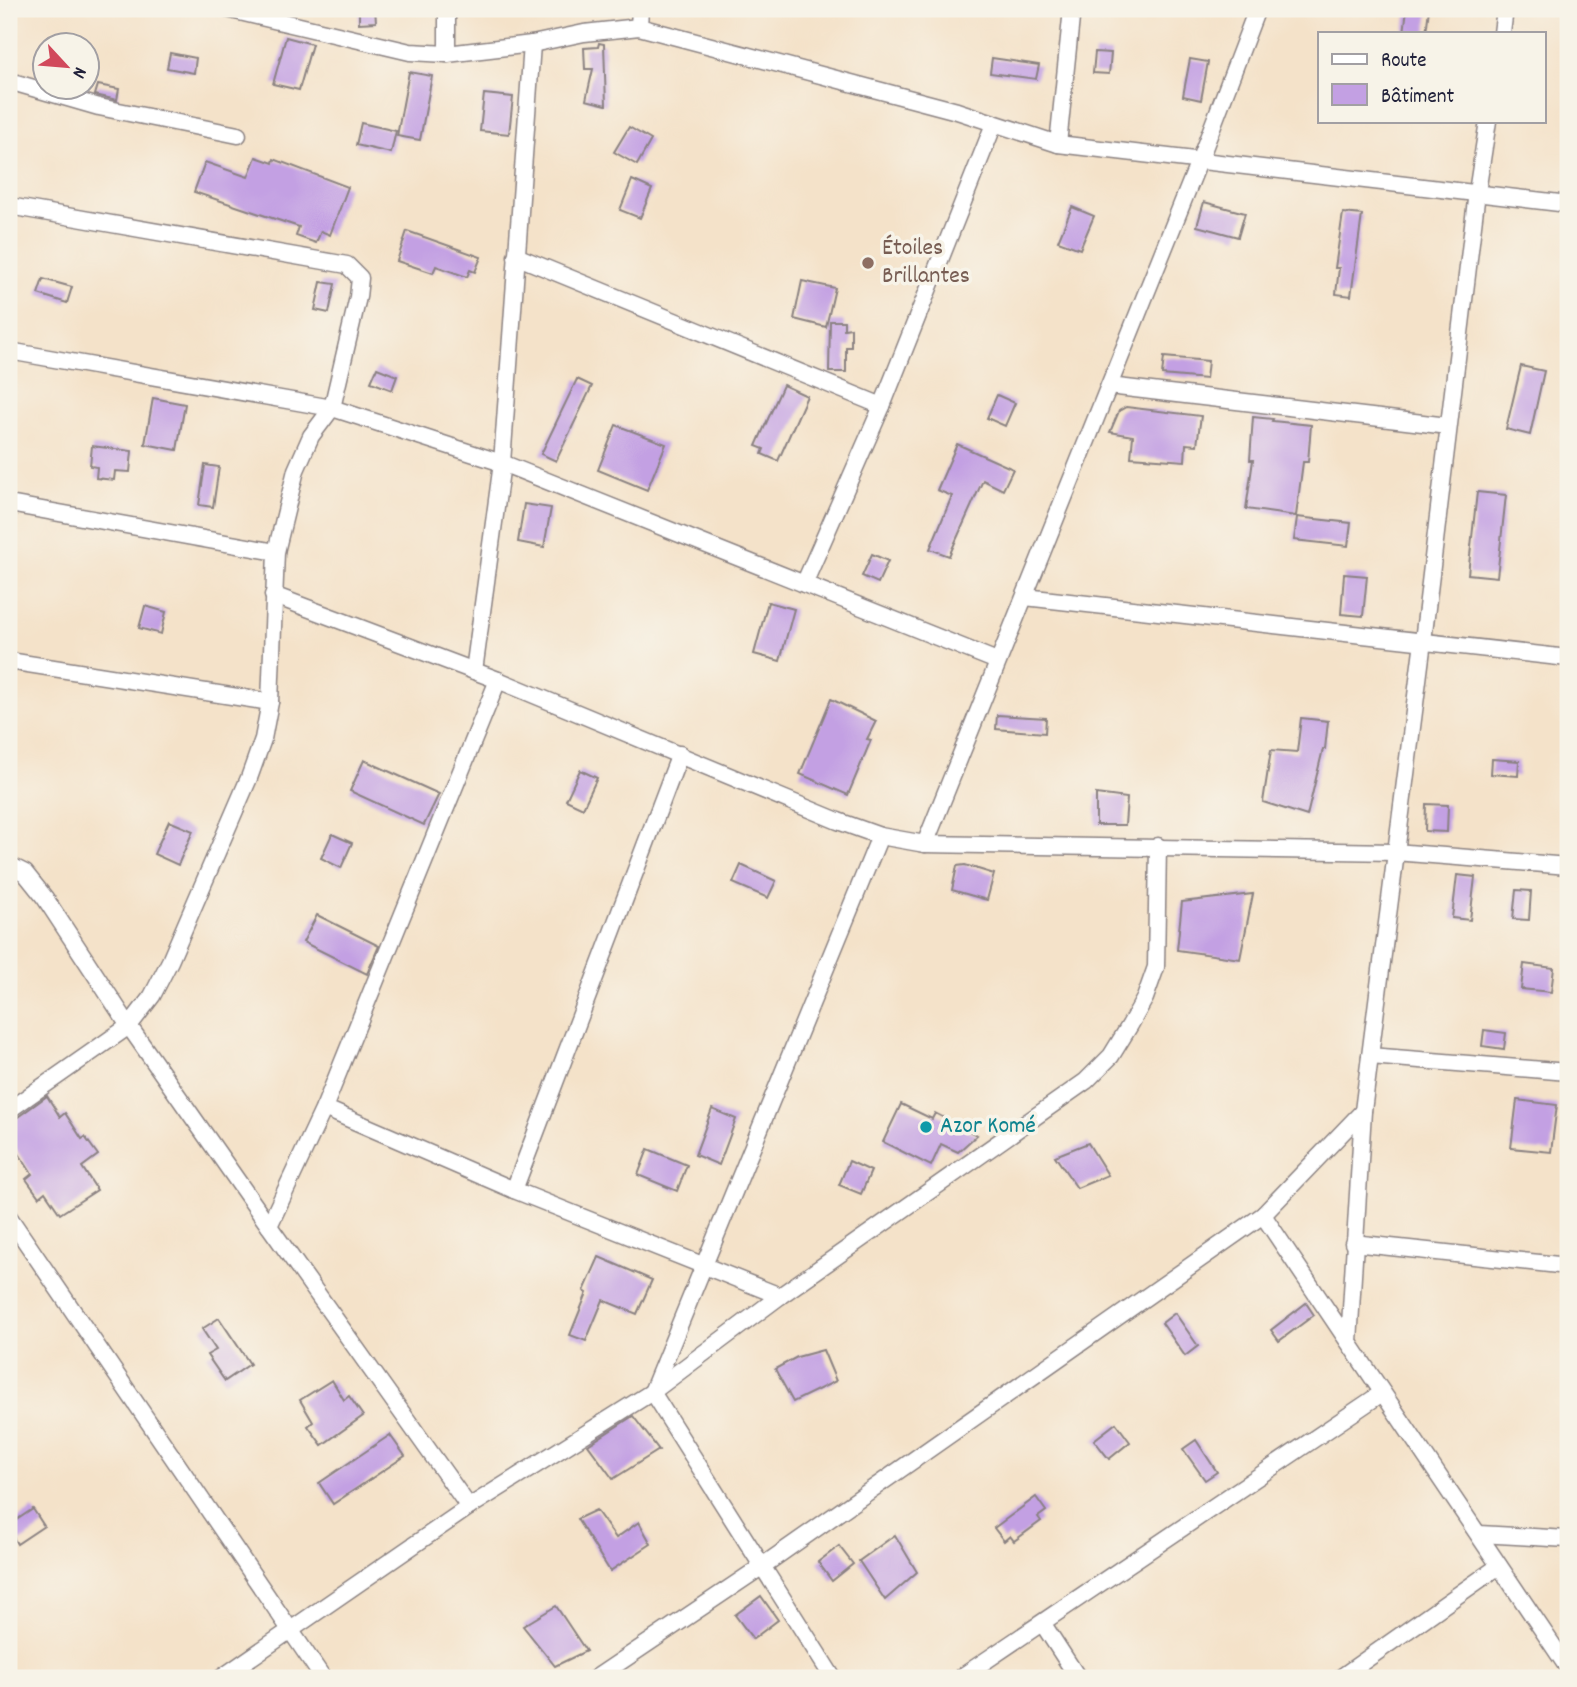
<svg xmlns="http://www.w3.org/2000/svg" width="1577" height="1687" font-family="Dekko,sans-serif">
	<style>
		.building { fill: #c3a0e3 }
		.lines { fill: none; stroke-linecap: round; stroke-linejoin: round }
		.minor-casing { stroke: #8b8282; stroke-width: 19 }
		.minor { stroke: #fff; stroke-width: 16 }
		.education-dot { fill: #8d6e63; stroke: #f7f3e8; stroke-width: 2.5 }
		.culture-dot { fill: #0f9aa8; stroke: #f7f3e8; stroke-width: 2.5 }
		.labels { text-anchor: middle; dominant-baseline: central; stroke-width: 7; stroke-linejoin: round; paint-order: stroke }
		.education-label { font-size: 24px; fill: #785e54; stroke: #f7f3e8; text-anchor: start }
		.culture-label { font-size: 24px; fill: #0d838f; stroke: #f7f3e8; text-anchor: start }
	</style>
	<rect width="100%" height="100%" fill="#f7f3e8"/>
	<filter id="ink" filterUnits="userSpaceOnUse"><feTurbulence type="fractalNoise" baseFrequency=".0143" numOctaves="2"/><feDisplacementMap in="SourceGraphic" scale="14" xChannelSelector="R" yChannelSelector="G"/><feConvolveMatrix kernelMatrix="1 2 1 2 8 2 1 2 1" color-interpolation-filters="sRGB"/></filter>
	<filter id="wash" filterUnits="userSpaceOnUse"><feTurbulence type="fractalNoise" baseFrequency=".00686" numOctaves="4" result="noise"/><feDisplacementMap in="SourceGraphic" scale="28" xChannelSelector="R" yChannelSelector="G"/><feGaussianBlur stdDeviation="1.57" result="paint"/><feColorMatrix in="noise" values="0 0 0 0 0 0 0 0 0 0 0 0 0 0 0 0 0 1.4 0 .05"/><feComposite in="paint" operator="in"/></filter>
	<g filter="url(#wash)">
		<rect width="100%" height="100%" fill="#f4e2c9"/>
		<g id="blocks">
			<g class="building">
				<path d="M359,9H375L376,22L359,23Z"/>
				<path d="M1407,9H1429L1426,33H1404Z"/>
				<path d="M286,37L312,44L299,90L273,84Z"/>
				<path d="M599,43L604,44L606,105L586,100L593,69H585L584,48L598,47Z"/>
				<path d="M1095,52L1111,53L1109,74L1093,73Z"/>
				<path d="M170,53L196,58L194,73L167,68Z"/>
				<path d="M992,58L1039,65L1036,79L990,73Z"/>
				<path d="M1190,59L1208,62L1201,100L1183,96Z"/>
				<path d="M409,72L432,76L420,140L397,136Z"/>
				<path d="M98,85L119,89L117,100L95,95Z"/>
				<path d="M484,94L513,97L509,134L480,131Z"/>
				<path d="M361,123L396,131L391,153L356,145Z"/>
				<path d="M629,127L651,140L637,165L614,152Z"/>
				<path d="M256,157L273,163L274,159L348,187L330,235L321,231L316,243L296,236L299,227L194,192L205,162L248,177Z"/>
				<path d="M632,180L652,189L640,218L620,210Z"/>
				<path d="M1204,202L1245,213L1238,237L1197,226Z"/>
				<path d="M1072,207L1094,216L1080,249L1058,241Z"/>
				<path d="M1343,213L1362,215L1351,296L1336,294L1339,268H1335Z"/>
				<path d="M407,231L481,257L475,272L470,270L467,277L436,266L433,273L397,261Z"/>
				<path d="M43,279L72,287L67,303L38,294Z"/>
				<path d="M802,281L835,288L826,327L794,319Z"/>
				<path d="M321,282L335,284L329,313L315,310Z"/>
				<path d="M830,321H844V329L851,328V347H846V372H829Z"/>
				<path d="M1164,357L1208,361L1206,379L1162,375Z"/>
				<path d="M1521,366L1544,371L1530,435L1506,429Z"/>
				<path d="M377,368L397,376L392,390L371,382Z"/>
				<path d="M577,379L592,386L556,461L541,454Z"/>
				<path d="M783,385L807,396L778,461L762,454L764,449L756,446Z"/>
				<path d="M997,395L1015,403L1005,426L987,418Z"/>
				<path d="M153,398L185,404L177,450L145,444Z"/>
				<path d="M1126,407L1201,416L1197,445L1186,444L1185,461L1131,457L1133,436L1110,432L1119,411Z"/>
				<path d="M1253,417L1273,419L1272,421L1311,425L1308,462H1303L1296,516L1246,509L1253,460H1250Z"/>
				<path d="M616,425L666,444L647,490L598,470Z"/>
				<path d="M957,444L1013,469L1003,490L983,480L949,556L930,549L952,496L937,490Z"/>
				<path d="M92,446L132,451L130,472L115,471L114,480L96,478L97,467L90,466Z"/>
				<path d="M205,465L219,467L213,507L199,505Z"/>
				<path d="M1477,492L1506,495L1497,577L1468,574Z"/>
				<path d="M524,504L551,508L544,547L518,542Z"/>
				<path d="M1297,517L1351,523L1348,546L1294,540Z"/>
				<path d="M872,554L888,561L878,583L862,576Z"/>
				<path d="M1344,574L1367,576L1363,616L1341,614Z"/>
				<path d="M768,602L794,609L780,661L754,654Z"/>
				<path d="M145,606L166,612L161,634L139,628Z"/>
				<path d="M831,699L876,721L867,739L871,740L848,795L800,774Z"/>
				<path d="M997,715L1046,718L1045,733L996,729Z"/>
				<path d="M1301,718L1328,721L1325,749H1323L1307,816L1263,802L1271,750L1297,752Z"/>
				<path d="M1492,759L1519,761L1518,776L1491,774Z"/>
				<path d="M364,760L439,794L424,825L350,791Z"/>
				<path d="M580,770L597,778L583,808L566,800Z"/>
				<path d="M1096,794L1127,798L1125,825H1096Z"/>
				<path d="M1426,804L1448,805L1447,832L1425,831Z"/>
				<path d="M169,821L193,831L178,865L154,854Z"/>
				<path d="M332,834L352,843L341,868L321,858Z"/>
				<path d="M741,865L776,881L768,898L733,883Z"/>
				<path d="M965,865L994,874L987,900L952,890L957,866Z"/>
				<path d="M1457,875L1475,877L1470,920L1452,918Z"/>
				<path d="M1516,890L1531,891L1529,920L1513,919Z"/>
				<path d="M1253,894L1240,959L1177,950L1182,902Z"/>
				<path d="M317,915L379,946L367,974L303,942Z"/>
				<path d="M1524,964L1554,968L1551,992L1521,989Z"/>
				<path d="M1484,1030L1506,1033L1504,1049L1482,1046Z"/>
				<path d="M47,1096L60,1117L65,1113L82,1139L85,1137L98,1155L82,1167L97,1190L60,1214L45,1192L39,1197L26,1179L32,1174L9,1138V1120L15,1119Z"/>
				<path d="M1517,1100L1557,1105L1551,1152L1511,1148Z"/>
				<path d="M901,1104L932,1119L935,1113L977,1135L958,1152L941,1144L931,1166L883,1142Z"/>
				<path d="M712,1109L736,1119L719,1165L695,1155Z"/>
				<path d="M1088,1143L1108,1175L1077,1188L1055,1156Z"/>
				<path d="M648,1149L687,1165L677,1191L638,1175Z"/>
				<path d="M849,1161L871,1171L861,1194L839,1185Z"/>
				<path d="M599,1257L652,1280L637,1314L603,1300L586,1341L570,1335L587,1293L584,1291Z"/>
				<path d="M1306,1303L1314,1315L1279,1341L1271,1330Z"/>
				<path d="M1175,1313L1198,1346L1185,1356L1162,1323Z"/>
				<path d="M219,1318L250,1364L225,1381L207,1355L216,1350L202,1329Z"/>
				<path d="M823,1350L836,1381L793,1402L775,1369L797,1357Z"/>
				<path d="M332,1380L344,1400L349,1396L363,1416L322,1445L308,1426L313,1422L300,1400Z"/>
				<path d="M633,1416L659,1450L613,1479L588,1445Z"/>
				<path d="M1116,1423L1130,1442L1109,1459L1094,1440Z"/>
				<path d="M390,1435L405,1456L333,1504L319,1483Z"/>
				<path d="M1196,1440L1217,1472L1205,1480L1183,1449Z"/>
				<path d="M1036,1497L1046,1511L1038,1517L1041,1521L1014,1541L1010,1536L1004,1541L994,1528Z"/>
				<path d="M33,1509L44,1526L17,1544L9,1530V1525Z"/>
				<path d="M596,1510L616,1538L639,1522L651,1544L610,1571L577,1519Z"/>
				<path d="M895,1535L917,1572L885,1600L859,1561Z"/>
				<path d="M839,1546L853,1564L832,1581L818,1562Z"/>
				<path d="M761,1596L778,1620L753,1639L735,1615Z"/>
				<path d="M556,1606L586,1651L555,1666L523,1626Z"/>
			</g>
		</g>
	</g>
	<g filter="url(#ink)">
		<use href="#blocks" fill-opacity="0" stroke="#8b8282" stroke-width="2"/>
		<g class="lines">
			<g class="minor-casing">
				<g id="minor">
					<path d="M227,9L410,52L447,54L532,44L584,33L639,27L957,111L1058,144L1568,204"/>
					<path d="M447,9V54"/>
					<path d="M639,27L640,9"/>
					<path d="M1502,33L1505,9"/>
					<path d="M9,81L99,107L238,135"/>
					<path d="M1058,144L1072,9"/>
					<path d="M9,206L347,265L360,278L358,297L332,408L311,436L296,470L276,552L270,702L263,739L249,778L170,961L152,996L129,1026L9,1110"/>
					<path d="M516,256L882,406"/>
					<path d="M9,351L332,408L502,463L997,661"/>
					<path d="M1109,386L1448,426"/>
					<path d="M9,504L276,552"/>
					<path d="M804,584L882,406L994,124"/>
					<path d="M273,595L498,680L838,821L880,836L925,844L1395,852L1568,866"/>
					<path d="M1025,597L1568,658"/>
					<path d="M9,661L270,702"/>
					<path d="M474,671L502,463L532,44"/>
					<path d="M925,844L1200,159L1257,9"/>
					<path d="M9,865L25,873L45,898L129,1026L269,1226L469,1507"/>
					<path d="M1370,1056L1568,1072"/>
					<path d="M324,1108L514,1190L780,1296"/>
					<path d="M514,1190L680,754"/>
					<path d="M1263,1215L1568,1668"/>
					<path d="M9,1217L323,1678"/>
					<path d="M269,1226L324,1108L498,680"/>
					<path d="M1353,1243L1568,1266"/>
					<path d="M1349,1342L1363,1111L1423,641L1477,192L1488,121"/>
					<path d="M1479,1534L1568,1539"/>
					<path d="M1043,1624L1078,1678"/>
					<path d="M221,1678L469,1507L652,1392L780,1296L1086,1081L1111,1056L1130,1025L1145,998L1156,967L1158,846"/>
					<path d="M596,1678L761,1567L1263,1215L1363,1111"/>
					<path d="M833,1678L652,1392L880,836"/>
					<path d="M960,1678L1382,1393"/>
					<path d="M1340,1678L1499,1566"/>
				</g>
			</g>
			<use href="#minor" class="minor"/>
		</g>
	</g>
	<circle class="education-dot" cx="868" cy="263" r="7"/>
	<circle class="culture-dot" cx="926" cy="1127" r="7"/>
	<g class="labels">
		<g class="education-label">
			<text x="882" y="249">Étoiles<tspan x="882" dy="28">Brillantes</tspan></text>
		</g>
		<g class="culture-label">
			<text x="940" y="1127">Azor Komé</text>
		</g>
	</g>
	<rect width="1577" height="1687" fill="none" stroke="#f7f3e8" stroke-width="35"/>
	<rect x="1318" y="32" width="228" height="91" fill="#f7f3e8" stroke="#a29fa3" stroke-width="2"/>
	<rect x="1332" y="54" width="35" height="10" fill="#ffffff" stroke="#a29fa3" stroke-width="2"/>
	<text x="1381" y="66" font-size="21" fill="#22223b">Route</text>
	<rect x="1332" y="84" width="35" height="21" fill="#c3a0e3" stroke="#a29fa3" stroke-width="2"/>
	<text x="1381" y="102" font-size="21" fill="#22223b">Bâtiment</text>
	<g transform="translate(66 66) rotate(116)"><circle r="33" fill="#f7f3e8" stroke="#a29fa3" stroke-width="2"/>
	<path d="M0-5L12 26L0 18L-12 26Z" fill="#d1495b"/>
	<text y="-10" font-size="19" font-weight="bold" text-anchor="middle" fill="#22223b">N</text>
	</g>
</svg>
